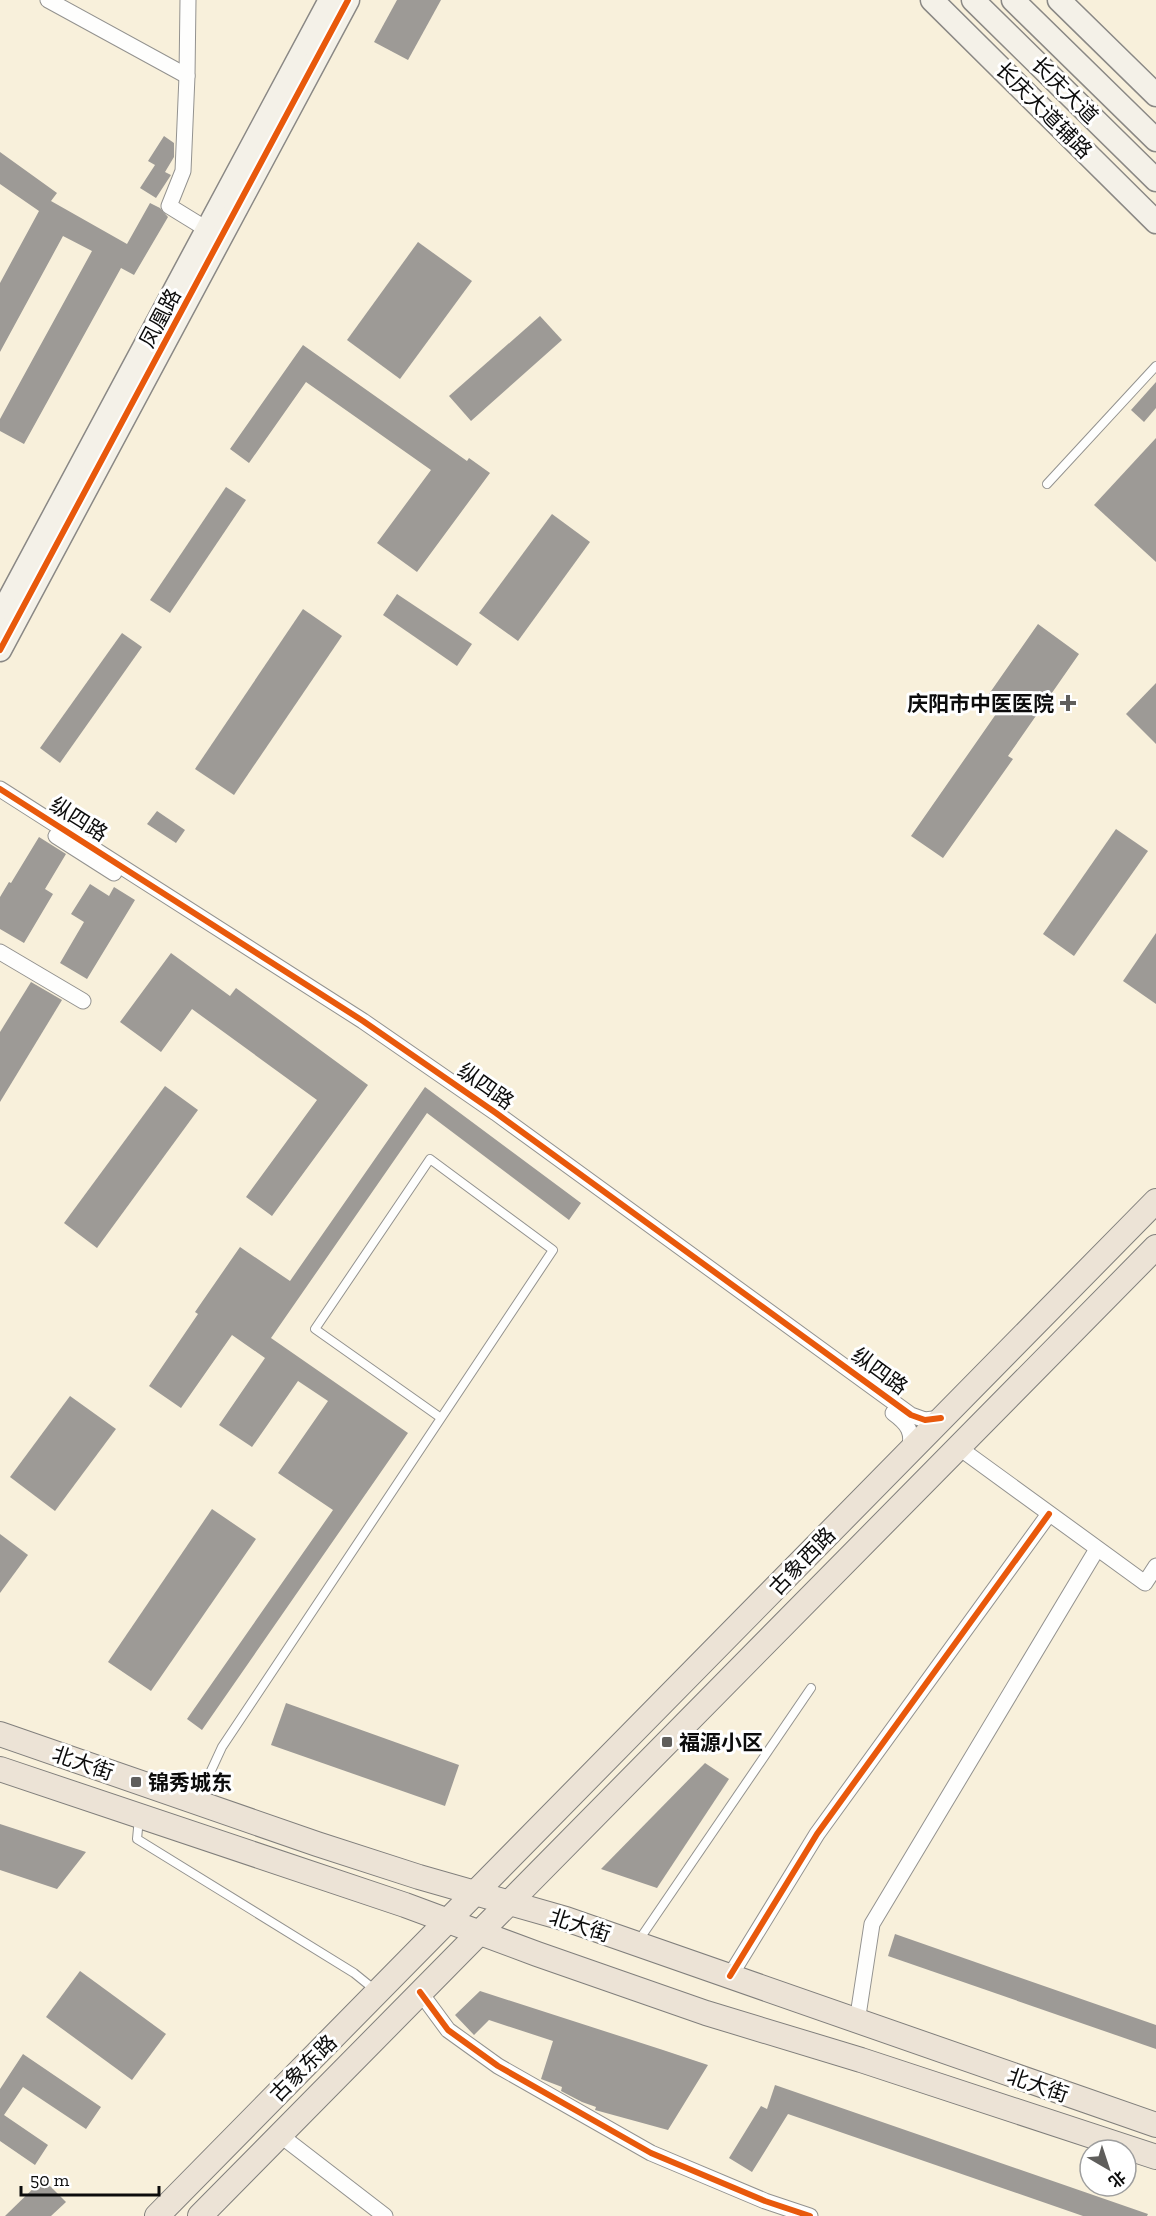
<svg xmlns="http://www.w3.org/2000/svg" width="1156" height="2216" font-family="'Zilla Slab','Noto Sans SC',serif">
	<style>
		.farmland { fill: #f8f0db; fill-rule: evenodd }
		.building { fill: #9d9a96 }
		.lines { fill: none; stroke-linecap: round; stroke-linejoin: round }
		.lane-casing { stroke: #93928f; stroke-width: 10 }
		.street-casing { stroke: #93928f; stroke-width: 17 }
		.secondary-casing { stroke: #8a8885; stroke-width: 25 }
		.primary-casing { stroke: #807f7c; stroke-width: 26 }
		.lane { stroke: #fefefd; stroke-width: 8 }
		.street { stroke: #fefefd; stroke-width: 15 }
		.secondary { stroke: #f4f1e8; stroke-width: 22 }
		.primary { stroke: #ece3d6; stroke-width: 24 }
		.cycleway-casing { stroke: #fff; stroke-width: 10 }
		.cycleway { stroke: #e8590c; stroke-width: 6 }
		.poi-dot { fill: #5f5e5c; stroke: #fff; stroke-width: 2 }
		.labels { text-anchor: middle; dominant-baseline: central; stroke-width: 6; stroke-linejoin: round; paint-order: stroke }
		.street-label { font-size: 21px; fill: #0c0c0c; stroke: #fff }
		.poi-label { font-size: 21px; font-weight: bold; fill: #0c0c0c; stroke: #fff; text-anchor: start }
	</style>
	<rect width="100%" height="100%" fill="#faf7f0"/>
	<path class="farmland" d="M0,0H1156V2216H0ZM1090,2150H1126V2186H1090Z"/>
	<g class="building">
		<path d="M397,0H441L408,60L374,42Z"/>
		<path d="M164,136L174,143V157L165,172L171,175L156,198L140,188L155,165L148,161Z"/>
		<path d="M0,152L57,193L51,201L127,244L150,203L160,208L168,217L134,275L121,268L24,444L0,431V419L92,251L63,236L0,352V283L39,211L0,184Z"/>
		<path d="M418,242L472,281L400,379L347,340Z"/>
		<path d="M540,316L562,340L471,421L449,396Z"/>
		<path d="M303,345L467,461L469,458L490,473L417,572L377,543L431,470L306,382L249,463L230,449Z"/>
		<path d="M1156,382V408L1144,422L1131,410Z"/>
		<path d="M1156,438V562L1094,505Z"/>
		<path d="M226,487L246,500L170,613L150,600Z"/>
		<path d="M552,514L590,542L518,641L479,613Z"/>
		<path d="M397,594L472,644L457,666L383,615Z"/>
		<path d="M303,609L342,636L234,795L195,769Z"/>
		<path d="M1038,624L1079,654L1008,756L1013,759L943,858L911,836L996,714L982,704Z"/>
		<path d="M122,633L142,647L60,763L40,748Z"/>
		<path d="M1156,683V744L1126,714Z"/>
		<path d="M157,811L185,830L176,843L147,824Z"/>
		<path d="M1116,829L1148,851L1074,956L1043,934Z"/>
		<path d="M39,837L66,854L45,889L53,894L24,943L0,929V897L9,882L11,883Z"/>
		<path d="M90,884L109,896L114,887L135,900L87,979L60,963L84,922L71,914Z"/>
		<path d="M1156,933V1004L1123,981Z"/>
		<path d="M171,953L230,996L236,988L368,1085L272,1216L246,1197L317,1100L192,1009L161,1052L120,1022Z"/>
		<path d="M31,982L62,1000L0,1102V1032Z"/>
		<path d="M165,1086L198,1110L97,1248L64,1223Z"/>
		<path d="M425,1087L581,1203L569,1220L427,1113L271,1338L408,1433L202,1730L187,1719L333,1510L278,1473L328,1401L298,1381L252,1447L219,1425L265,1358L232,1335L181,1408L149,1386L198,1314L195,1312L240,1247L290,1281Z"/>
		<path d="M70,1396L116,1429L55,1511L10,1477Z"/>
		<path d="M212,1509L256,1539L151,1691L108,1662Z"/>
		<path d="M0,1534L28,1555L0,1593Z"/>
		<path d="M286,1703L459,1765L445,1806L271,1745Z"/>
		<path d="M705,1763L729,1779L657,1888L601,1869Z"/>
		<path d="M0,1824L86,1852L57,1889L0,1870Z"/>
		<path d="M895,1934L1156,2025V2049L888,1956Z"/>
		<path d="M80,1971L166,2034L132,2080L46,2017Z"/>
		<path d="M480,1991L663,2050L708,2065L668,2130L595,2110L596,2107L582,2102L561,2091L562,2087L541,2079L553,2041L489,2020L474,2035L455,2015Z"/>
		<path d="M23,2054L101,2107L86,2129L23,2087L4,2115L48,2145L35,2165L0,2141V2089Z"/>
		<path d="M775,2085L1148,2214L1147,2216H1083L788,2114L752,2172L729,2158L761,2106L767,2109Z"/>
		<path d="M43,2179L66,2202L51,2216H5Z"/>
	</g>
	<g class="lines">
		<g class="lane-casing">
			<g id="lane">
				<path d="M1047,484L1156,366"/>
				<path d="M198,1799L222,1747L553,1250L430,1159L315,1329L441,1418"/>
				<path d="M139,1818L137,1839L354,1973L375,1990"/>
				<path d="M639,1940L811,1688"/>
			</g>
		</g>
		<g class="street-casing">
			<g id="street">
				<path d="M48,0L187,76"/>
				<path d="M188,0L187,76L183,171L169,206L208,230"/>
				<path d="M0,789L363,1021L496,1113L911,1415L925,1420L941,1418"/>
				<path d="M56,836L114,873"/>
				<path d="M0,952L83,1001"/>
				<path d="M893,1413C908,1424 914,1432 909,1451"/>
				<path d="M958,1447L1145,1583L1156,1566"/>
				<path d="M730,1976L817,1834L1049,1514"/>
				<path d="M420,1992L448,2030L498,2066L651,2153L765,2201L810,2216"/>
				<path d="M857,2022L872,1924L1097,1549"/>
				<path d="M280,2135L385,2216"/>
			</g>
		</g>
		<g class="secondary-casing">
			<g id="secondary">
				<path d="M932,0L1156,222"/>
				<path d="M973,0L1156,180"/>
				<path d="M1013,0L1156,140"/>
				<path d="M1059,0L1156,95"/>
				<path d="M0,616L330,0"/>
				<path d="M0,650L348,0"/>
			</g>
		</g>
		<g class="primary-casing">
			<g id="primary">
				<path d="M0,1734L317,1844L419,1877L566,1919L1156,2125"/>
				<path d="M0,1769L405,1905L537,1954L706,2013L861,2060L1156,2157"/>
				<path d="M157,2216L1156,1201"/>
				<path d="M200,2216L1156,1247"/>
			</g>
		</g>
		<use href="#lane" class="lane"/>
		<use href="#street" class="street"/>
		<use href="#secondary" class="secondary"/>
		<use href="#primary" class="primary"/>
		<g class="cycleway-casing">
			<g id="cycleway">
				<path d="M0,650L348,0"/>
				<path d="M0,789L363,1021L496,1113L911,1415L925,1420L941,1418"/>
				<path d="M730,1976L817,1834L1049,1514"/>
				<path d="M420,1992L448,2030L498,2066L651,2153L765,2201L810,2216"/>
			</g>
		</g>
		<use href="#cycleway" class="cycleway"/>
	</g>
	<g class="poi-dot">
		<path d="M1065 694h6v6h6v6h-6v6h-6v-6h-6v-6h6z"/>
		<rect x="661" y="1736" width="12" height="12" rx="3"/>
		<rect x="130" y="1776" width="12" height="12" rx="3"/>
	</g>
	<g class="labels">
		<g class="street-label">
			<text transform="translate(1065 90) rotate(45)">长庆大道</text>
			<text transform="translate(1044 110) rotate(45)">长庆大道辅路</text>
			<text transform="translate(160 318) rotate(-62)">凤凰路</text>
			<text transform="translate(79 819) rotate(32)">纵四路</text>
			<text transform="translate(486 1086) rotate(35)">纵四路</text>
			<text transform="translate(880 1371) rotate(36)">纵四路</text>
			<text transform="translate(802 1561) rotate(-46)">古象西路</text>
			<text transform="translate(83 1763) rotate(19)">北大街</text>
			<text transform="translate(580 1925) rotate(18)">北大街</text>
			<text transform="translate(303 2068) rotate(-45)">古象东路</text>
			<text transform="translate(1038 2085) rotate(19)">北大街</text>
		</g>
		<g class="poi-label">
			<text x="1054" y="703" text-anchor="end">庆阳市中医医院</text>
			<text x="679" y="1742">福源小区</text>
			<text x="148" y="1782">锦秀城东</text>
		</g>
	</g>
	<g transform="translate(1108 2168) rotate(141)"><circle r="28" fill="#ffffff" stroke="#9e9e9e" stroke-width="1.5"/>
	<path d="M0-4.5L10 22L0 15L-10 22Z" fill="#5f5e5c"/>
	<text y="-9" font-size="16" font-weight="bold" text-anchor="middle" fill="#0c0c0c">北</text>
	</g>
	<path d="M21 2186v9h138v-9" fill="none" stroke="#0c0c0c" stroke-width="3"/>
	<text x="30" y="2186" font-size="18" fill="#0c0c0c" stroke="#ffffff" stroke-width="4.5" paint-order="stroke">50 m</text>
</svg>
